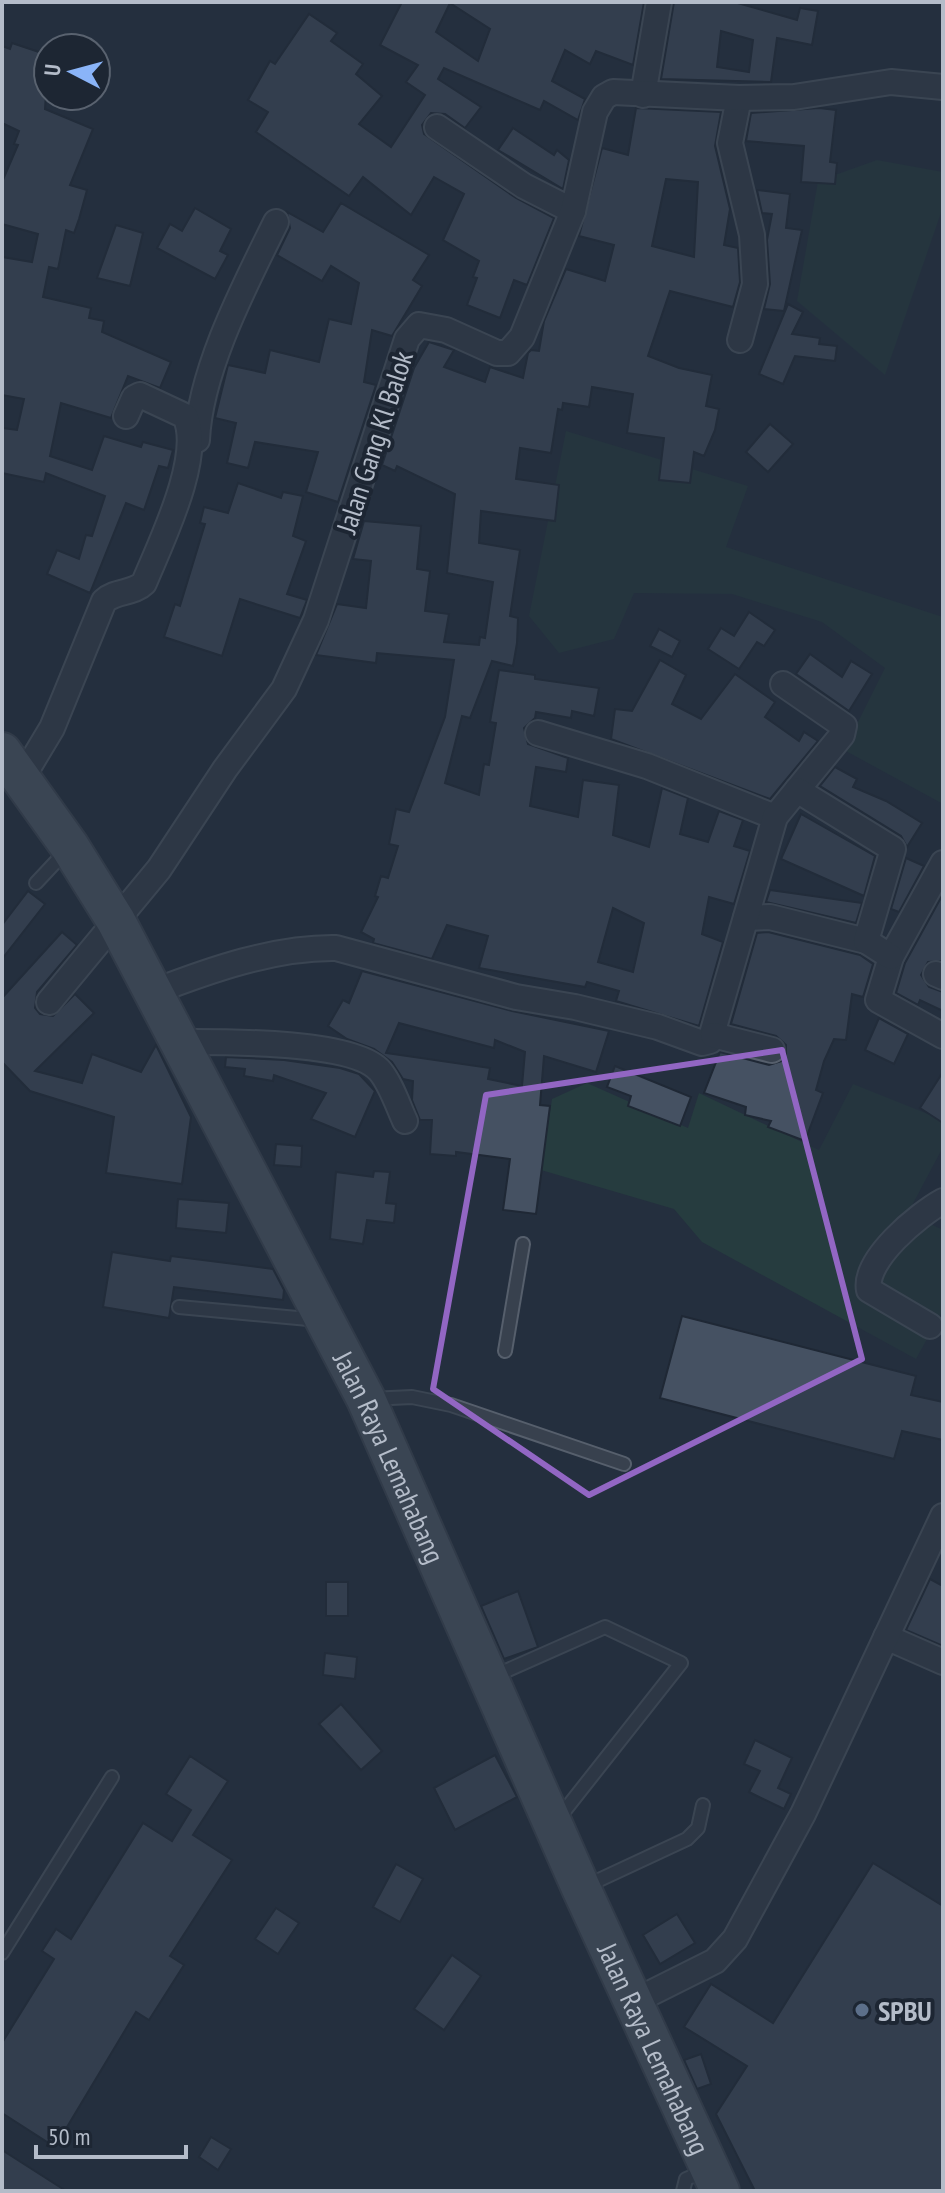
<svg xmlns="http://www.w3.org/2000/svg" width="945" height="2193" font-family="'PT Sans Narrow',sans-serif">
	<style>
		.green { fill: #263c3f }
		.building { fill: #455162; stroke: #1f2835; stroke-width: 2; fill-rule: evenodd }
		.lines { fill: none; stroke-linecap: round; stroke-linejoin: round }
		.service-casing { stroke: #565f6c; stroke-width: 16 }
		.minor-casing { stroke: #565f6c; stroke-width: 28 }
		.primary-casing { stroke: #414a57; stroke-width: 42 }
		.service { stroke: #38414e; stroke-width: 12 }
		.minor { stroke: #38414e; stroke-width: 24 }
		.primary { stroke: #56606e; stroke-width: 38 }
		.marked { fill: none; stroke: #9266c3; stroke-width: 6; stroke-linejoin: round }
		.service-dot { fill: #5c6f8a; stroke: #1d2633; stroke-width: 3 }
		.labels { text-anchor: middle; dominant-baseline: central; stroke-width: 8; stroke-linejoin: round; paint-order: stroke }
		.street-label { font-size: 28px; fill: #b4bcc9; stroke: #1d2633 }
		.poi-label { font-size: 28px; font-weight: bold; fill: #b4bcc9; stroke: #1d2633; text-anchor: start }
	</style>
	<rect width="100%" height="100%" fill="#242f3e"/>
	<g class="green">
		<path d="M877,160L943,172V207L885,375L797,301L818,181Z"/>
		<path d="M566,431L748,486L726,547L943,617V804L844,750L885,668L822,622L732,594L634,593L614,639L559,653L529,616Z"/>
		<path d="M587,1083L688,1128L699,1093L819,1150L853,1084L943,1120V1147L908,1213L943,1230V1310L916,1359L702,1242L674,1209L541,1170L552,1099Z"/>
	</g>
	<g class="building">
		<path d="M402,2H644L633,65L596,51L590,64L565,50L552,81L585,99L578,120L544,101L540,110L444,68L438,79L481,107L465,128L445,114L431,113L422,125L424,134L516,198L554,218L527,285L514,280L500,318L467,305L477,278L473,277L479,261L443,240L464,194L434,177L411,215L363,177L349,196L256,132L268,112L248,100L270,61L275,64L309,14L337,33L331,41L363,64L356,74L382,96L359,124L391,147L425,95L406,82L418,65L380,45ZM450,3L490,29L478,61L436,32Z"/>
		<path d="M674,2H734L797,20L800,8L818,11L812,45L777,38L771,82L661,79ZM721,31L753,40L749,72L717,67Z"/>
		<path d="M12,43L42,53L40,60L48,63L45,109L93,129L70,185L87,190L79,219L74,233L66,230L58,269L49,267L43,297L91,308L89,318L104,321L102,332L171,362L160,388L128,376L111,418L61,403L50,456L92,470L104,436L141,447L143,442L173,450L168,468L159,466L144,510L126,503L90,593L47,574L57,550L79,559L86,535L92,536L105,496L46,473L44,482L2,473V428L17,430L24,399L2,395V257L32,262L38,234L2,224V182L18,145L14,144L19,131L2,123V46L10,49Z"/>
		<path d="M636,108L721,112L715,146L730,209L724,245L738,248L740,282L733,307L670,291L648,356L679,368L712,375L706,406L719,409L715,430L704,456L694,452L690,483L659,480L664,438L627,433L633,394L592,387L589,407L563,403L562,410L558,409L551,453L520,448L516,479L559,485L555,521L481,511L479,543L520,550L510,616L518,618L517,643L513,666L492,661L470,718L462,716L445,783L479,795L484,764L489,765L496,723L490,722L499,670L535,675V679L599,688L594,716L572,711L571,718L536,712L535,718L524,728L528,744L568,758L566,772L536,767L530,806L578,817L583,780L619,785L613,835L649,847L662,788L688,798L680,834L708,842L719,811L743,820L734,846L750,851L734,904L709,897L702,934L723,942L699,1026L616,1001L619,991L587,982L585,987L479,968L488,936L447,925L432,959L373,943L374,939L361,932L378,897L375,896L381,876L388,878L398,846L389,844L396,809L409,812L445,717L454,660L377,653L376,663L316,655L337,604L366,608L371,561L353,559L364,521L421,526L417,569L430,571L425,611L449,614L444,642L479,645L480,637L485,638L493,582L447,573L455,494L397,466L395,471L382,465L414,368L429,342L454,350L444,367L485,382L490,367L523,378L528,353L531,350L539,351L544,321L566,269L605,281L614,245L579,236L602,148L628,155ZM666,179L698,182L694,257L652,246ZM613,908L644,923L633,972L598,962Z"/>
		<path d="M819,108L836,110L830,162L837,163L835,184L801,182L804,146L746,141L751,113Z"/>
		<path d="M513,128L554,155L557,150L569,160L563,189L498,150Z"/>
		<path d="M757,190L790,194L786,228L802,230L784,311L764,309L770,284L767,240L772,214L762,213Z"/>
		<path d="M341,203L429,255L413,280L422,286L392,336L372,330L364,382L376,385L338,502L306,492L318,452L255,442L248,468L227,463L236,423L215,418L228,365L265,373L270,350L319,362L329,319L351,324L359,283L331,266L322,281L277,255L290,228L287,212L323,232Z"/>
		<path d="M195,208L231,229L220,251L228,255L215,279L157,248L170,224L182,231Z"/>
		<path d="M116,225L143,233L130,286L97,278Z"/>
		<path d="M788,304L803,312L792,334L820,338L819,344L837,346L835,361L795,356L783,384L759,374Z"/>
		<path d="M770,424L793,444L768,472L746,452Z"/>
		<path d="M238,483L281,498L283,492L303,496L293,536L306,541L287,594L307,600L300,618L240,599L222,656L164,637L175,604L180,606L205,524L200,523L204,507L228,513Z"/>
		<path d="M749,612L775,630L764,646L757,642L739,669L708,649L721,628L734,636Z"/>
		<path d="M659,629L680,641L672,657L650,646Z"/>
		<path d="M810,654L842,677L851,661L872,674L849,711L796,674Z"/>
		<path d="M660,660L686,675L672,704L701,719L735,674L775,702L765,717L799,741L804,732L818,741L770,799L611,739L615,709L632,711Z"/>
		<path d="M835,767L857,779L853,787L886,801L922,823L907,847L901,836L820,786Z"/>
		<path d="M801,814L875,856L864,896L781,859Z"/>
		<path d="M906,858L924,866L899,912L891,909Z"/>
		<path d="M770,890L862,903L856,923L766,902Z"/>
		<path d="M28,891L45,904L2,959V925Z"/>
		<path d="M943,894V961L928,962L921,975L929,987L943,992V1011L920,1000L918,1005L896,993L905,963Z"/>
		<path d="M62,932L77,945L37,992L35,1008L40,1014L53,1016L75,994L94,1013L35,1071L82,1083L92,1054L141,1072L156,1045L191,1117L182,1184L106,1173L114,1117L30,1091L2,1062V998Z"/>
		<path d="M768,932L860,955L873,964L863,997L852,994L846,1040L834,1039L824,1061L816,1090L823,1093L805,1141L768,1127L771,1121L745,1115L746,1107L704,1093L720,1052L769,1065L782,1061L786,1054V1045L776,1036L731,1024L757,933Z"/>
		<path d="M362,971L512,1011L609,1031L596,1072L544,1056L540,1105L550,1106L536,1214L503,1210L510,1159L456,1152V1156L430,1154L432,1120H420L412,1100L413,1081L403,1079L392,1062L374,1049L347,1039L328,1026L343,1000L349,1003ZM399,1023L494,1048L495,1040L525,1052L522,1086L488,1079L490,1068L386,1053Z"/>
		<path d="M879,1018L908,1034L894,1064L865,1050Z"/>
		<path d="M226,1057L284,1060L340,1068L359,1074L375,1091L355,1137L311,1119L326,1093L274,1075L273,1081L244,1076L245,1069L225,1067Z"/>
		<path d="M615,1066L691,1097L680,1126L628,1106L631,1096L607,1087Z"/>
		<path d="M943,1072V1123L920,1108Z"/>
		<path d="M276,1144L302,1146L301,1167L274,1165Z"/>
		<path d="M374,1171L390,1172L386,1203L396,1204L394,1223L367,1220L363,1244L330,1239L336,1172L373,1177Z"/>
		<path d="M178,1199L229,1203L226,1233L176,1228Z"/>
		<path d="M112,1252L170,1261L171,1256L273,1269L284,1290L283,1300L174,1287L169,1318L103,1307Z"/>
		<path d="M682,1316L916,1376L911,1395L943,1402V1440L902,1431L894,1459L660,1398Z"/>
		<path d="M930,1579L943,1586V1646L906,1630Z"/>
		<rect x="326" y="1582" width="22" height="34"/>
		<path d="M518,1591L538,1647L504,1659L481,1606Z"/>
		<path d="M325,1653L357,1657L355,1679L323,1675Z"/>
		<path d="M341,1704L382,1751L361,1770L319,1724Z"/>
		<path d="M755,1740L792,1758L778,1788L791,1794L784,1809L749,1792L760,1771L744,1764Z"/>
		<path d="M495,1755L517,1797L455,1830L434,1788Z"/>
		<path d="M190,1756L228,1781L193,1835L232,1860L170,1956L184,1965L149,2020L136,2012L55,2147L2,2113V2043L54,1959L42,1951L56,1929L71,1939L143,1823L172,1841L191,1810L166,1794Z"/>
		<path d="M873,1863L943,1906V2191H755L716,2114L747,2066L684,2027L711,1984L773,2023Z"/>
		<path d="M396,1864L423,1879L400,1922L373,1907Z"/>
		<path d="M276,1908L299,1923L278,1954L255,1939Z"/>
		<path d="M677,1914L695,1943L660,1964L643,1935Z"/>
		<path d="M452,1955L481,1976L444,2030L414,2009Z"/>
		<path d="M701,2054L711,2084L697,2089L684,2060Z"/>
		<path d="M211,2137L231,2149L218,2170L199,2157Z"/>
		<path d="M2,2150L66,2191H2Z"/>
	</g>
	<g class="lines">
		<g class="service-casing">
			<g id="service">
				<path d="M36,883L65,852"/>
				<path d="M179,1307L319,1320"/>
				<path d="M505,1351L523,1244"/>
				<path d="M370,1399L412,1397L451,1405L624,1464"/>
				<path d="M492,1677L605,1627L681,1663L558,1819"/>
				<path d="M584,1887L687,1839L698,1828L703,1805"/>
				<path d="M2,1953L112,1777"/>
				<path d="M683,2191L686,2179L705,2171"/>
			</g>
		</g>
		<g class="minor-casing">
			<g id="minor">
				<path d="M643,95L659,2"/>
				<path d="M739,98L730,143L752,235L755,284L740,340"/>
				<path d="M437,127L524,186L573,211"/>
				<path d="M197,440C200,370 245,285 276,222"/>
				<path d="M783,684L844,726L842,735L797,790"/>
				<path d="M538,733L647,766L775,817"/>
				<path d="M22,778L52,728L104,601C116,590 133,594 144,583C160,544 204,456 185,416L140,395L134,398L126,416"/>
				<path d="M943,863L891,957L878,1000L943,1036"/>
				<path d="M746,918L770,917L866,941"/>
				<path d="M936,974L943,977"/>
				<path d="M153,992C210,970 275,947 336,948L516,997L575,1007L658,1027L702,1043L710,1041L775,817L797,790L893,849L866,941L891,957"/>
				<path d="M49,1002L159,869L225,769L284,689L316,620L407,339L419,325L446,330L497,353H508L522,337L573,211L595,112L604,97L613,92L739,98L794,97L891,82L943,87"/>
				<path d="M713,1035L772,1050"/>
				<path d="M180,1042C221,1042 354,1040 380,1071C391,1084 398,1106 405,1121"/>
				<path d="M930,1326L869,1290C863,1260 919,1214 943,1201"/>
				<path d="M886,1637L943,1662"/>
				<path d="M633,2002L715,1961L735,1939L803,1814L943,1516"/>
			</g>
		</g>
		<g class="primary-casing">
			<g id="primary">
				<path id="s1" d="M2,752L70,847L116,921L366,1399L581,1888L720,2191"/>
			</g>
		</g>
		<use href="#service" class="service"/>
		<use href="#minor" class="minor"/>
		<use href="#primary" class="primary"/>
	</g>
	<path d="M0 0H945V2193H0ZM782,1050L862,1359L589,1495L433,1389L486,1095Z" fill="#242f3e" fill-opacity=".55" fill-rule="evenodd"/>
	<path class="marked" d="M782,1050L862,1359L589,1495L433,1389L486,1095Z"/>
	<circle class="service-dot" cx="862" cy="2010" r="8"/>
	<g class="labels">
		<g class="street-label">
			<text transform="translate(374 442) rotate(-72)">Jalan Gang Kl Balok</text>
			<text stroke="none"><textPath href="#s1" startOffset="806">Jalan Raya Lemahabang</textPath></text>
			<text stroke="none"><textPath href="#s1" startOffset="1454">Jalan Raya Lemahabang</textPath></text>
		</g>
		<g class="poi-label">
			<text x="878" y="2010">SPBU</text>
		</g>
	</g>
	<rect width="945" height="2193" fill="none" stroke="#b4bcc9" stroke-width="8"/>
	<g transform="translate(72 72) rotate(276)"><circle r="38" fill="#1d2633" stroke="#59626f" stroke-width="2"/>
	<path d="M0-6L14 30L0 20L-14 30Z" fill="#8ab4f8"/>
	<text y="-12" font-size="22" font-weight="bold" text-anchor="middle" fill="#b4bcc9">U</text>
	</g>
	<path d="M36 2145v12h150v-12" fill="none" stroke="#b4bcc9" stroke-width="4"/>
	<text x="48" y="2145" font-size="24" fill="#b4bcc9" stroke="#1d2633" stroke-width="6" paint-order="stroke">50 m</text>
</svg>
